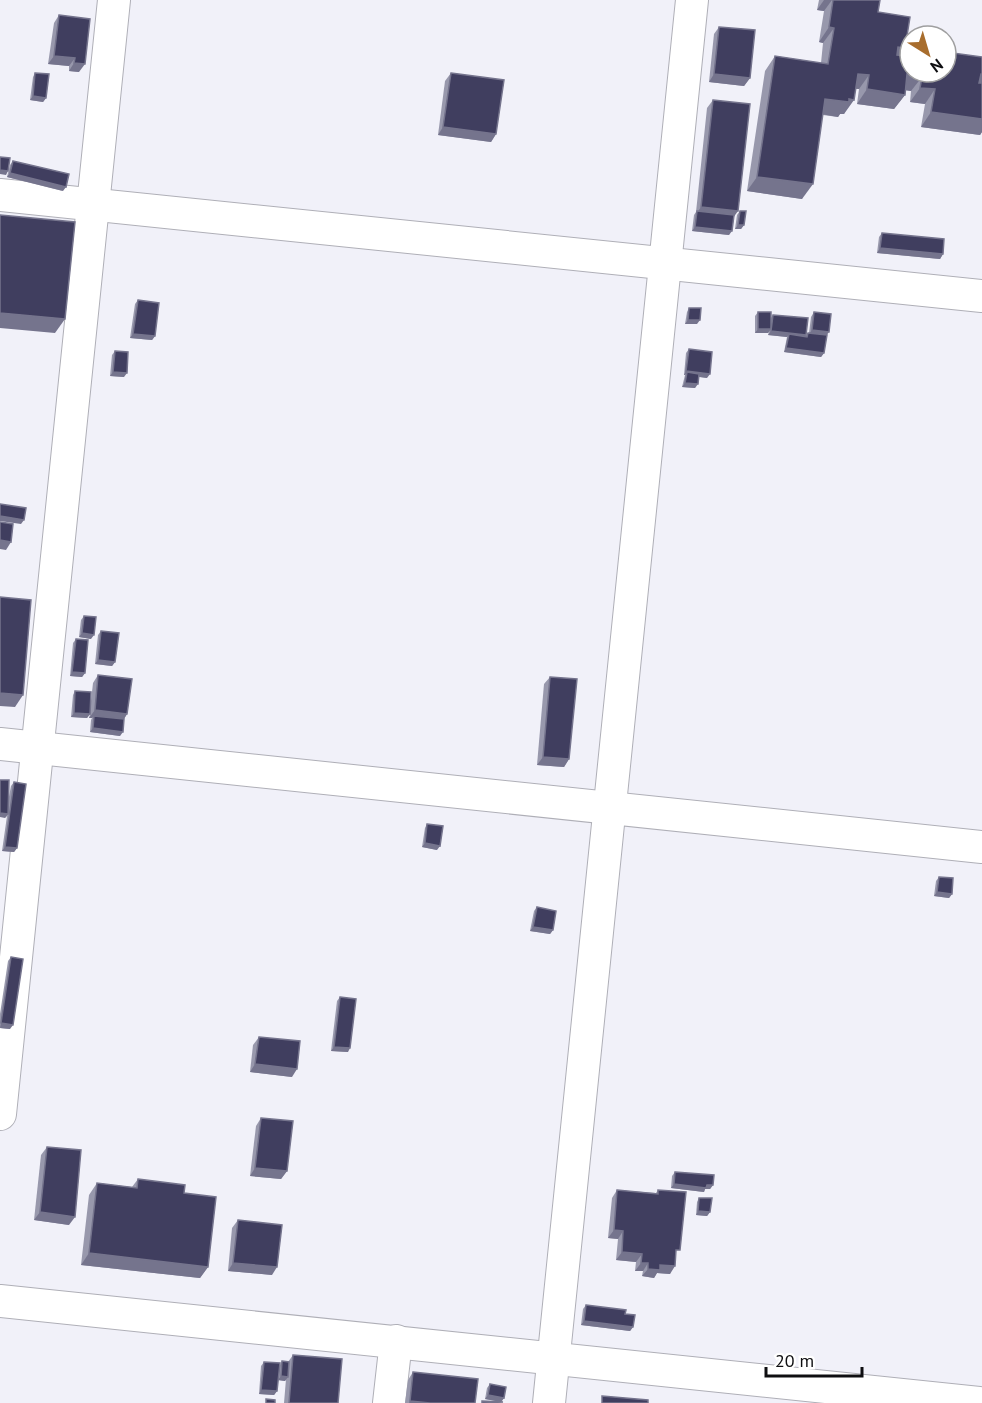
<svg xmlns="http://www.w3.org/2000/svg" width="982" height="1403" font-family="'PT Sans',sans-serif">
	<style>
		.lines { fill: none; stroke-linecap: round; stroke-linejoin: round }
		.street-casing { stroke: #afafb7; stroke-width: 34 }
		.street { stroke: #fff; stroke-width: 32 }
		.wall { fill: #9898ac }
		.shaded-wall { fill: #75748d }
		.building { fill: #403e5f; stroke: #75748d; stroke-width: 1.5 }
	</style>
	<rect width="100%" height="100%" fill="#f1f1f9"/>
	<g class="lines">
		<g class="street-casing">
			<g id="street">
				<path d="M0,195L982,296"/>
				<path d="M0,744L982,847"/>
				<path d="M0,1114L114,0"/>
				<path d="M0,1301L979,1403"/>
				<path d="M389,1403L396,1341"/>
				<path d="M549,1403L692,0"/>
			</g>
		</g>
		<use href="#street" class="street"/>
	</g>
	<g class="wall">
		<path d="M819,0H880L878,12L905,48L900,55L906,56L909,52L910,72L982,57V132L980,135L921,127L925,104L910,102L911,91L905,90V95L894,109L857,104L859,89H855L844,114H840L838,117L823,115L802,199L747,191L765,71L775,56L821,63L823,43L819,42L824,11L817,10Z"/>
		<path d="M59,15L79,72L69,71V66L48,64L54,23Z"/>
		<path d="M719,27L750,78L744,86L709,82L714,34Z"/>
		<path d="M35,73L46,98L43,102L30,100L33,77Z"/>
		<path d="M451,73L496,134L491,142L438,135L445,81Z"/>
		<path d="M713,100L734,216L729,235L692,231L694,215L696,212L707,108Z"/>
		<path d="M13,161L63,191L7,177L10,165Z"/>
		<path d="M740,211L744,225L741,229H735L737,215Z"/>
		<path d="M882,233L943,254L940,259L877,253L879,237Z"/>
		<path d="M138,300L155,336L152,340L130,338L135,304Z"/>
		<path d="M689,308L697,324H685L687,312Z"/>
		<path d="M758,312L771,318L773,315L806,335L805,336L808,333H809L811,317L814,312L826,335L824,353L821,357L784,352L787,337L768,335L769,332L768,333H755V316Z"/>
		<path d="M689,349L707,378L699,377L695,388L682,387L685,375H684L686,353Z"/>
		<path d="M115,351L124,377L110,376L112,355Z"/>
		<path d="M84,616L91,639L79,637L81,620Z"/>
		<path d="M101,631L115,662L112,666L95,664L98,635Z"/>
		<path d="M76,639L85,673L82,677L70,676L73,643Z"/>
		<path d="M98,675L127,714L124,719L120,736L90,732L91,720L92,718H89L90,714L87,718L71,717L73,695L75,691L90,710L93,683Z"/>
		<path d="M550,677L569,759L564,767L537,765L544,684Z"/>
		<path d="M14,782L17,848L14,852L2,851L7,816L5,818L11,786Z"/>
		<path d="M427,824L437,850L422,847L425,828Z"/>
		<path d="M939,877L952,894L949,898L934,896L936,881Z"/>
		<path d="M537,907L553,930L550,934L530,931L534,911Z"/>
		<path d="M11,957L10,1029L0,1028V1014L8,961Z"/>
		<path d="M340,997L348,1052L331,1051L337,1001Z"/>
		<path d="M259,1037L292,1077L250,1072L253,1045Z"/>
		<path d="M261,1118L287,1171L281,1179L250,1176L256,1126Z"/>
		<path d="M47,1147L69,1225L34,1220L41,1155Z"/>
		<path d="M675,1172L713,1185L710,1189H705L704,1192L671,1188L672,1176Z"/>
		<path d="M138,1179L184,1193L208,1267L200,1278L81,1265L89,1195L97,1183L132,1187Z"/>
		<path d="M617,1190L656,1193L658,1190L676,1256L670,1274L657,1273L654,1278L642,1276L643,1271H635L636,1262L616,1260L618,1239L608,1238L612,1198Z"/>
		<path d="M699,1198L710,1212L707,1216L696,1215L697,1202Z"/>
		<path d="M238,1220L272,1275L228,1271L232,1228Z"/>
		<path d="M586,1305L625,1314L633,1327L630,1331L581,1325L583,1309Z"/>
		<path d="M293,1355L338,1403H284L286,1379L285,1381L278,1380L277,1391L274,1395L259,1394L261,1366L264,1362L280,1365L282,1361L288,1362Z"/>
		<path d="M413,1372L475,1403H405L408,1380Z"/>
		<path d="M490,1384L504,1398L501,1402L485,1399L487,1388Z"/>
	</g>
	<g class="shaded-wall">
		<path d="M824,0H832L824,11L817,10Z"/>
		<path d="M829,27L834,28L823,43L819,42Z"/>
		<path d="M898,47L905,48L895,62Z"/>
		<path d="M54,56L75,58L69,66L48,64Z"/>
		<path d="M74,63L85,64L79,72L69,71Z"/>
		<path d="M714,74L750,78L744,86L709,82Z"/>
		<path d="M858,74L869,75L859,89L847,88Z"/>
		<path d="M907,74L922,77L911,91L897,89Z"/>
		<path d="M981,74H982V83L978,89Z"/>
		<path d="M920,88L935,89L925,104L910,102Z"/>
		<path d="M867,89L905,95L894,109L857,104Z"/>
		<path d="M33,96L46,98L43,102L30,100Z"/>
		<path d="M825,99H849L854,100L844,114H840L838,117L815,113Z"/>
		<path d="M931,112L982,119V132L980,135L921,127Z"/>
		<path d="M443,127L496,134L491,142L438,135Z"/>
		<path d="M0,170L8,171L6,175L0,174Z"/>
		<path d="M10,173L66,187L63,191L7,177Z"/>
		<path d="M757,177L813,184L802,199L747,191Z"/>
		<path d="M701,207L738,211L733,218L697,213Z"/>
		<path d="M738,225H744L741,229H735Z"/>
		<path d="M695,227L732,231L729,235L692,231Z"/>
		<path d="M880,248L943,254L940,259L877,253Z"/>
		<path d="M0,313L65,319L55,333L0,328Z"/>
		<path d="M688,320H700L697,324H685Z"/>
		<path d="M758,329H771L768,333H755Z"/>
		<path d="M812,330L829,332L826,336L809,334Z"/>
		<path d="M771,331L806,335L804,339L789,334L787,337L768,335Z"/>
		<path d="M133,334L155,336L152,340L130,338Z"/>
		<path d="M786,348L824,353L821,357L784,352Z"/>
		<path d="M686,371L710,374L707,378L687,375V372L685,375H684Z"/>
		<path d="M113,372L127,373L124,377L110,376Z"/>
		<path d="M685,383L698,384L695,388L682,387Z"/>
		<path d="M0,516L24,520L21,524L0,521Z"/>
		<path d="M0,540L11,542L6,550L0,549Z"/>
		<path d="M82,633L94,635L91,639L79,637Z"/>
		<path d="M98,660L115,662L112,666L95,664Z"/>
		<path d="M72,672L85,673L82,677L70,676Z"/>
		<path d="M0,693L23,695L15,707L0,706Z"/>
		<path d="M95,710L127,714L122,722L94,716L92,718H89Z"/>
		<path d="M74,713L90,714L87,718L71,717Z"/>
		<path d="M93,728L123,732L120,736L90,732Z"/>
		<path d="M543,757L569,759L564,767L537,765Z"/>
		<path d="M0,813L8,814L5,818L0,817Z"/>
		<path d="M425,843L440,846L437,850L422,847Z"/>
		<path d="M5,847L17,848L14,852L2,851Z"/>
		<path d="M937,892L952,894L949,898L934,896Z"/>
		<path d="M533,927L553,930L550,934L530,931Z"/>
		<path d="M1,1023L13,1025L10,1029L0,1028Z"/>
		<path d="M334,1047L350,1048L348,1052L331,1051Z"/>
		<path d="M255,1064L297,1069L292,1077L250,1072Z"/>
		<path d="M255,1168L287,1171L281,1179L250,1176Z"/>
		<path d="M674,1184L707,1185H713L710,1189H705L704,1192L671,1188Z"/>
		<path d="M698,1211L710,1212L707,1216L696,1215Z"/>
		<path d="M40,1212L75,1217L69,1225L34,1220Z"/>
		<path d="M614,1230L623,1231L618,1239L608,1238Z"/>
		<path d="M622,1252L642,1254L636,1262L616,1260Z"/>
		<path d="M89,1253L208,1267L200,1278L81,1265Z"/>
		<path d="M233,1263L277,1267L272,1275L228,1271Z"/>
		<path d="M641,1263H648L643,1271H635Z"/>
		<path d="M660,1265L675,1266L670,1274L657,1273L654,1278L642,1276L648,1269Z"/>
		<path d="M584,1321L633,1327L630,1331L581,1325Z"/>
		<path d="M281,1376L288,1377L285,1381L278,1380Z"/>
		<path d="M261,1390L277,1391L274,1395L259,1394Z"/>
		<path d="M488,1395L504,1398L501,1402L485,1399Z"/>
		<path d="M410,1401L430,1403H409Z"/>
	</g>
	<g class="building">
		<path d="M833,0H880L878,12L910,17L905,48L898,47L897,55L908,56L909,52L910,53V72H946V52L982,57V74H981L979,83H982V119L931,112L935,89L920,88L922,77L907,74L905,95L867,89L869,75L858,74L854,100L849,99V102L825,99L813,184L757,177L775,56L828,64L834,28L829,27Z"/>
		<path d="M59,15L90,19L85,64L74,63L75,58L54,56Z"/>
		<path d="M719,27L755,30L750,78L714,74Z"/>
		<path d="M35,73L49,74L46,98L33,96Z"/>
		<path d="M451,73L504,80L496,134L443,127Z"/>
		<path d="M713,100L750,104L738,211L701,207Z"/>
		<path d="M0,157L10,158L8,171L0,170Z"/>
		<path d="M13,161L69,174L66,187L10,173Z"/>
		<path d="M697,211L734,215L732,231L695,227Z"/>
		<path d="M740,211H746L744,225H738Z"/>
		<path d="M0,215L75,222L65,319L0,313Z"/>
		<path d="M882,233L944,239L943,254L880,248Z"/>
		<path d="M138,300L159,303L155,336L133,334Z"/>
		<path d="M689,308H701L700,320H688Z"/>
		<rect x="758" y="312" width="13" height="17"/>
		<path d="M814,312L831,314L829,332L812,330Z"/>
		<path d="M773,315L808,318L806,335L771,331Z"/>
		<path d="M808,333L827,335L824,353L786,348L789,334L807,337Z"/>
		<path d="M689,349L712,352L710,374L686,371Z"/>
		<path d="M115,351L128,352L127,373L113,372Z"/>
		<path d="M687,372L699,374L698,384L685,383Z"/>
		<path d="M0,504L26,508L24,520L0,516Z"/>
		<path d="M0,522L13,524L11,542L0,540Z"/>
		<path d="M0,597L31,600L23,695L0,693Z"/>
		<path d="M84,616L96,617L94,635L82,633Z"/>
		<path d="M101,631L119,633L115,662L98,660Z"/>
		<path d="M76,639L88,640L85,673L72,672Z"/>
		<path d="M98,675L132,679L127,714L95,710Z"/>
		<path d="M550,677L577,679L569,759L543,757Z"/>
		<path d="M75,691L91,692L90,714L74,713Z"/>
		<path d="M94,716L124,719L123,732L93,728Z"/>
		<path d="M0,780H9L8,814L0,813Z"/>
		<path d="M14,782L26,784L17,848L5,847Z"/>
		<path d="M427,824L443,826L440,846L425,843Z"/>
		<path d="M939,877L953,878L952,894L937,892Z"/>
		<path d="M537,907L556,911L553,930L533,927Z"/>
		<path d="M11,957L23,959L13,1025L1,1023Z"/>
		<path d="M340,997L356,999L350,1048L334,1047Z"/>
		<path d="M259,1037L300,1041L297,1069L255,1064Z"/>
		<path d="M261,1118L293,1121L287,1171L255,1168Z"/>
		<path d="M47,1147L81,1150L75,1217L40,1212Z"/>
		<path d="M675,1172L714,1175L713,1185H707L706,1188L674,1184Z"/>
		<path d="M138,1179L185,1185L184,1193L216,1197L208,1267L89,1253L97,1183L137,1188Z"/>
		<path d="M617,1190L658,1194V1190L686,1192L680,1250H676L675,1266L660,1265V1270L648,1269V1263H641L642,1254L622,1252L623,1231L614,1230Z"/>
		<path d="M699,1198H712L710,1212L698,1211Z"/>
		<path d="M238,1220L282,1225L277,1267L233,1263Z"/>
		<path d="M586,1305L626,1310L625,1314L635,1315L633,1327L584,1321Z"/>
		<path d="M293,1355L342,1359L338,1403H289Z"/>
		<path d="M282,1361L289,1362L288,1377L281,1376Z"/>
		<path d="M264,1362L280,1363L277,1391L261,1390Z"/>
		<path d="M413,1372L478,1379L475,1403H430L410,1401Z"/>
		<path d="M490,1384L506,1387L504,1398L488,1395Z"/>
		<path d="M602,1396L648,1400V1403H602Z"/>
		<path d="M266,1399L275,1400V1403H266Z"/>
		<path d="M482,1401L503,1402L482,1403Z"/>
	</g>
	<g transform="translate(928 54) rotate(143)"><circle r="28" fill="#ffffff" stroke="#9f9fa0" stroke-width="1.5"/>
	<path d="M0-4.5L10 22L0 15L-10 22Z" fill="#a86d2d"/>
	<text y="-9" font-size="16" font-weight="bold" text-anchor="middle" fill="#0e0e11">N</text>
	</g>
	<path d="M766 1367v9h96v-9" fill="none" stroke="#0e0e11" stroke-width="3"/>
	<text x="775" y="1367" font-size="18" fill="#0e0e11" stroke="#ffffff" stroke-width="4.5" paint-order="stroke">20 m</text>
</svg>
